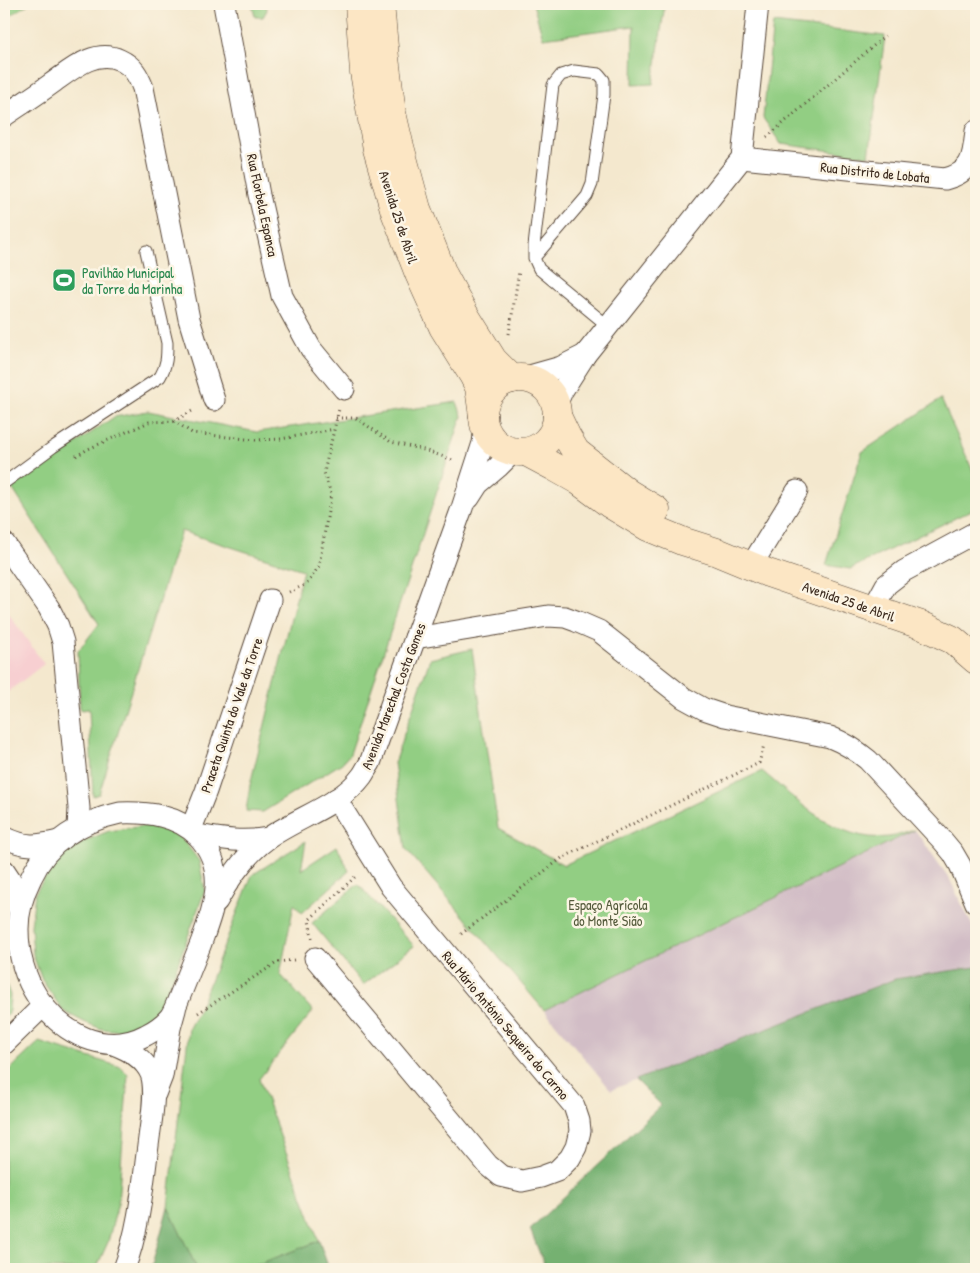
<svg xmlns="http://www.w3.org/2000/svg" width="980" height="1273" font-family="'Patrick Hand',sans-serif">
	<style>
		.built { fill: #f7cfd1 }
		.industrial { fill: #d2bdc6 }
		.green { fill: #92ce83; stroke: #667c50 }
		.forest { fill: #75b171; stroke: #586e48 }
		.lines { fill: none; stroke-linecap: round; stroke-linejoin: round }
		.lane-casing { stroke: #574638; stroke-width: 13 }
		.street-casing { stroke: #574638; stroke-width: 23 }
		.secondary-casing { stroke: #574638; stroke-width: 29 }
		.path { stroke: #574638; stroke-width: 3; stroke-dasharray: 1 4; stroke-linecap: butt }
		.lane { stroke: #fff; stroke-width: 11 }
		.street { stroke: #fff; stroke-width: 21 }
		.secondary { stroke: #fce6c4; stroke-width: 28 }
		.labels { text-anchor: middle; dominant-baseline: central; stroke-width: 5; stroke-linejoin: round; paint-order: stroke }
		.street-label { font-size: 14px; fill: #3b2a1e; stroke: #fcf5e5 }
		.leisure-label { font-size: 14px; fill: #27864d; stroke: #fcf5e5; text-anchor: start }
		.park-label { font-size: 14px; fill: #555b3c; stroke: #fcf5e5 }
	</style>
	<rect width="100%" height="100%" fill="#fcf5e5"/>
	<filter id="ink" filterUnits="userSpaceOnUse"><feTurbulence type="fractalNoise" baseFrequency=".02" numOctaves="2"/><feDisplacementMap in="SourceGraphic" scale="10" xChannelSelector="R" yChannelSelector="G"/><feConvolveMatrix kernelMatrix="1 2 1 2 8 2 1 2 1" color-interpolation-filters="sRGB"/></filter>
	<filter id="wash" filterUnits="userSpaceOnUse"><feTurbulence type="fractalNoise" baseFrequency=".0096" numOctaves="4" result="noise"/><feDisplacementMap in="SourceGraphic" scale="20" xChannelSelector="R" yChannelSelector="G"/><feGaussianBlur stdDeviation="1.12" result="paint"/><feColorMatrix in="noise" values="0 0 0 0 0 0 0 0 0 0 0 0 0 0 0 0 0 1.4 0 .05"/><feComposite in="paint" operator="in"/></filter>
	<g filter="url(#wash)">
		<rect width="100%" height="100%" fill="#f4e8ce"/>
		<path class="built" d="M4,607L44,664L4,695Z"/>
		<path class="industrial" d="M915,830L949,878L976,933V967L895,979L611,1090L544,1010Z"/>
		<g class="green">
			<path d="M4,4H28L4,20Z"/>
			<path d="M252,4H266L267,10L263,17H255Z"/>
			<path d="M533,4H665L653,84L633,85L634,26L543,38Z"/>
			<path d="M773,23L885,36L869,156L781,144L763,118Z"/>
			<path d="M941,399L976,478V508L850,569L826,565L862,452Z"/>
			<path d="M457,402L462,416L350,754L342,763L263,812L246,811L250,785L303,570L181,531L99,794L93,796L89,709L80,710L78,651L99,624L12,488L114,417L148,411L257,432Z"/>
			<path d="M472,649L498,828L564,865L762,771C798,801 838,843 889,837C898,836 907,832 915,830L544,1010L406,849L394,763L430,659Z"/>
			<path d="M143,826L162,829L181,837L199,861L205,890L166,996L148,1020L130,1032L102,1029L84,1022L63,1011L42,980L33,955L31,926L35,893L57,859L82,842L109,831Z"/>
			<path d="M306,841L301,870L337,846L349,871L302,913L294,904L280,974L313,1011L259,1079L319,1241L246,1269H197L168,1207L189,1028L200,1007L252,875Z"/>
			<path d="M358,884L414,946L363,985L312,923Z"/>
			<path d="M4,978L10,995L9,1013L4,1018Z"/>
			<path d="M39,1042L121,1067L128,1075L118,1203L108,1242L96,1269H4V1075Z"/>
		</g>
		<g class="forest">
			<path d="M976,967V1269H546L530,1229L661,1105L636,1080L895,979Z"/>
			<path d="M168,1207L197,1269H151Z"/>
			<path d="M319,1241L329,1269H246Z"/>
		</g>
	</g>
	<g filter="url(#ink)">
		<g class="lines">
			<g class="lane-casing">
				<g id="lane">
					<path d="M534,258L587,196L592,184L604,95V80L599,74L574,71L561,75L553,85L534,246V258L539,269L608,326"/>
					<path d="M4,483L53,447L160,377C167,365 167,356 167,343L146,251"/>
				</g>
			</g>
			<g class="street-casing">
				<g id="street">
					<path d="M224,4L259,195L282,296L311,349L344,389"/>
					<path d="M4,116C20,105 36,95 51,84C71,70 95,48 120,60C133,66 138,75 143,88L189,319L214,400"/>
					<path d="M742,158L945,179C973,172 973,157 976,131"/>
					<path d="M522,378L561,367L585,355"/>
					<path d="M556,405L562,391L585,355L742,158L758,4"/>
					<path d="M469,498L478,484L498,467L513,452"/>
					<path d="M4,543L49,608L58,626L63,642L79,808L78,828"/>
					<path d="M751,566L797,491"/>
					<path d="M873,609L886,585L904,571L976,532"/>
					<path d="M415,638L548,616L565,617L576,621L599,631L684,698L704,709L725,716L830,737C845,743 856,750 868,760L943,841L953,853L960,865L976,903"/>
					<path d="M120,813C148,812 177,815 198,836C229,869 214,906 201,943C193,963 185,983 177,1003C175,1008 173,1013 170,1017C164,1024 154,1031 146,1035C105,1057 61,1033 38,998C25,978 18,953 18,929C18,911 23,894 31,878C48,841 82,821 120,813Z"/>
					<path d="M191,829L206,791L270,600"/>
					<path d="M197,835C221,839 243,843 268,838"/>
					<path d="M4,837C26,848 36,846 59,841"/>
					<path d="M4,870L10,879L19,911"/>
					<path d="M217,901C230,877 245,855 267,839C296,818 341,805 362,776C365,772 367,767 370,763L462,508L483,443L485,428"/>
					<path d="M315,958L488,1165L501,1176L522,1181L541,1177L557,1171L570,1158L576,1147L580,1131L579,1121L574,1106L391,887L336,799"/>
					<path d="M4,1044L44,1005"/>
					<path d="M113,1044C129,1050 144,1058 151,1074C157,1091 151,1121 149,1138C143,1183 140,1227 124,1269"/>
					<path d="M155,1094L162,1076L170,1028L175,1010"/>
				</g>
			</g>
			<g class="secondary-casing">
				<g id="secondary">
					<path d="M359,4L364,72L377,149L395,212L419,274L443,327L473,375L479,387L483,416"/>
					<path d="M380,4L385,58L392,113L399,143L417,209L443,274L465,315L493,360L512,379"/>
					<circle cx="520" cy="415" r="37"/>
					<path d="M557,416L567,437L576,452L628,493L656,510"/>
					<path d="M526,452L556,468L579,481L610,504L648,527L682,541L717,552L768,573L921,625L953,640L976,660"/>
				</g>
			</g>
			<g class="path">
				<path d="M767,137L885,36"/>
				<path d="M509,334L519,271"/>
				<path d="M336,418H356L391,442L424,450L453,460"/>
				<path d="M174,421L192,433L255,440L281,439L334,429"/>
				<path d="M76,456L88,449L149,422L174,421L194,410"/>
				<path d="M289,592L307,584L319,566L331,494L324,472L339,409"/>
				<path d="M461,934L562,858L759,763L764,745"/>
				<path d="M312,938L309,920L357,875"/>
				<path d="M198,1013L278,962L294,960"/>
			</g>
			<use href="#lane" class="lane"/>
			<use href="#street" class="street"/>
			<use href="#secondary" class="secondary"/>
		</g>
	</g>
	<defs>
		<g id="stadium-square" transform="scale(1.25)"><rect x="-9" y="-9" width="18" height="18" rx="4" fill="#2e9e5b" stroke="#fcf5e5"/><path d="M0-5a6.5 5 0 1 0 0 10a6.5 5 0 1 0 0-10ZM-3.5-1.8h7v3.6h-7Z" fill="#fff"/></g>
	</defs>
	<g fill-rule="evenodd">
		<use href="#stadium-square" x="64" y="280"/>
	</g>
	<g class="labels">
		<g class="street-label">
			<text transform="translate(875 172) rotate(6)">Rua Distrito de Lobata</text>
			<text transform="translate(263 205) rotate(78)">Rua Florbela Espanca</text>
			<text transform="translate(399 217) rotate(72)">Avenida 25 de Abril</text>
			<text transform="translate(849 601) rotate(19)">Avenida 25 de Abril</text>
			<text transform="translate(393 696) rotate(-69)">Avenida Marechal Costa Gomes</text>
			<text transform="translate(231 715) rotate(-71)">Praceta Quinta do Vale da Torre</text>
			<text transform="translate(506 1025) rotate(50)">Rua Mário António Sequeira do Carmo</text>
		</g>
		<g class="leisure-label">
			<text x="82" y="272">Pavilhão Municipal<tspan x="82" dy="16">da Torre da Marinha</tspan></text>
		</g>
		<g class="park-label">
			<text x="608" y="904">Espaço Agrícola<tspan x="608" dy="16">do Monte Sião</tspan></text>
		</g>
	</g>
	<rect width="980" height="1273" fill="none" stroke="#fcf5e5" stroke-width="20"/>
</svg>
